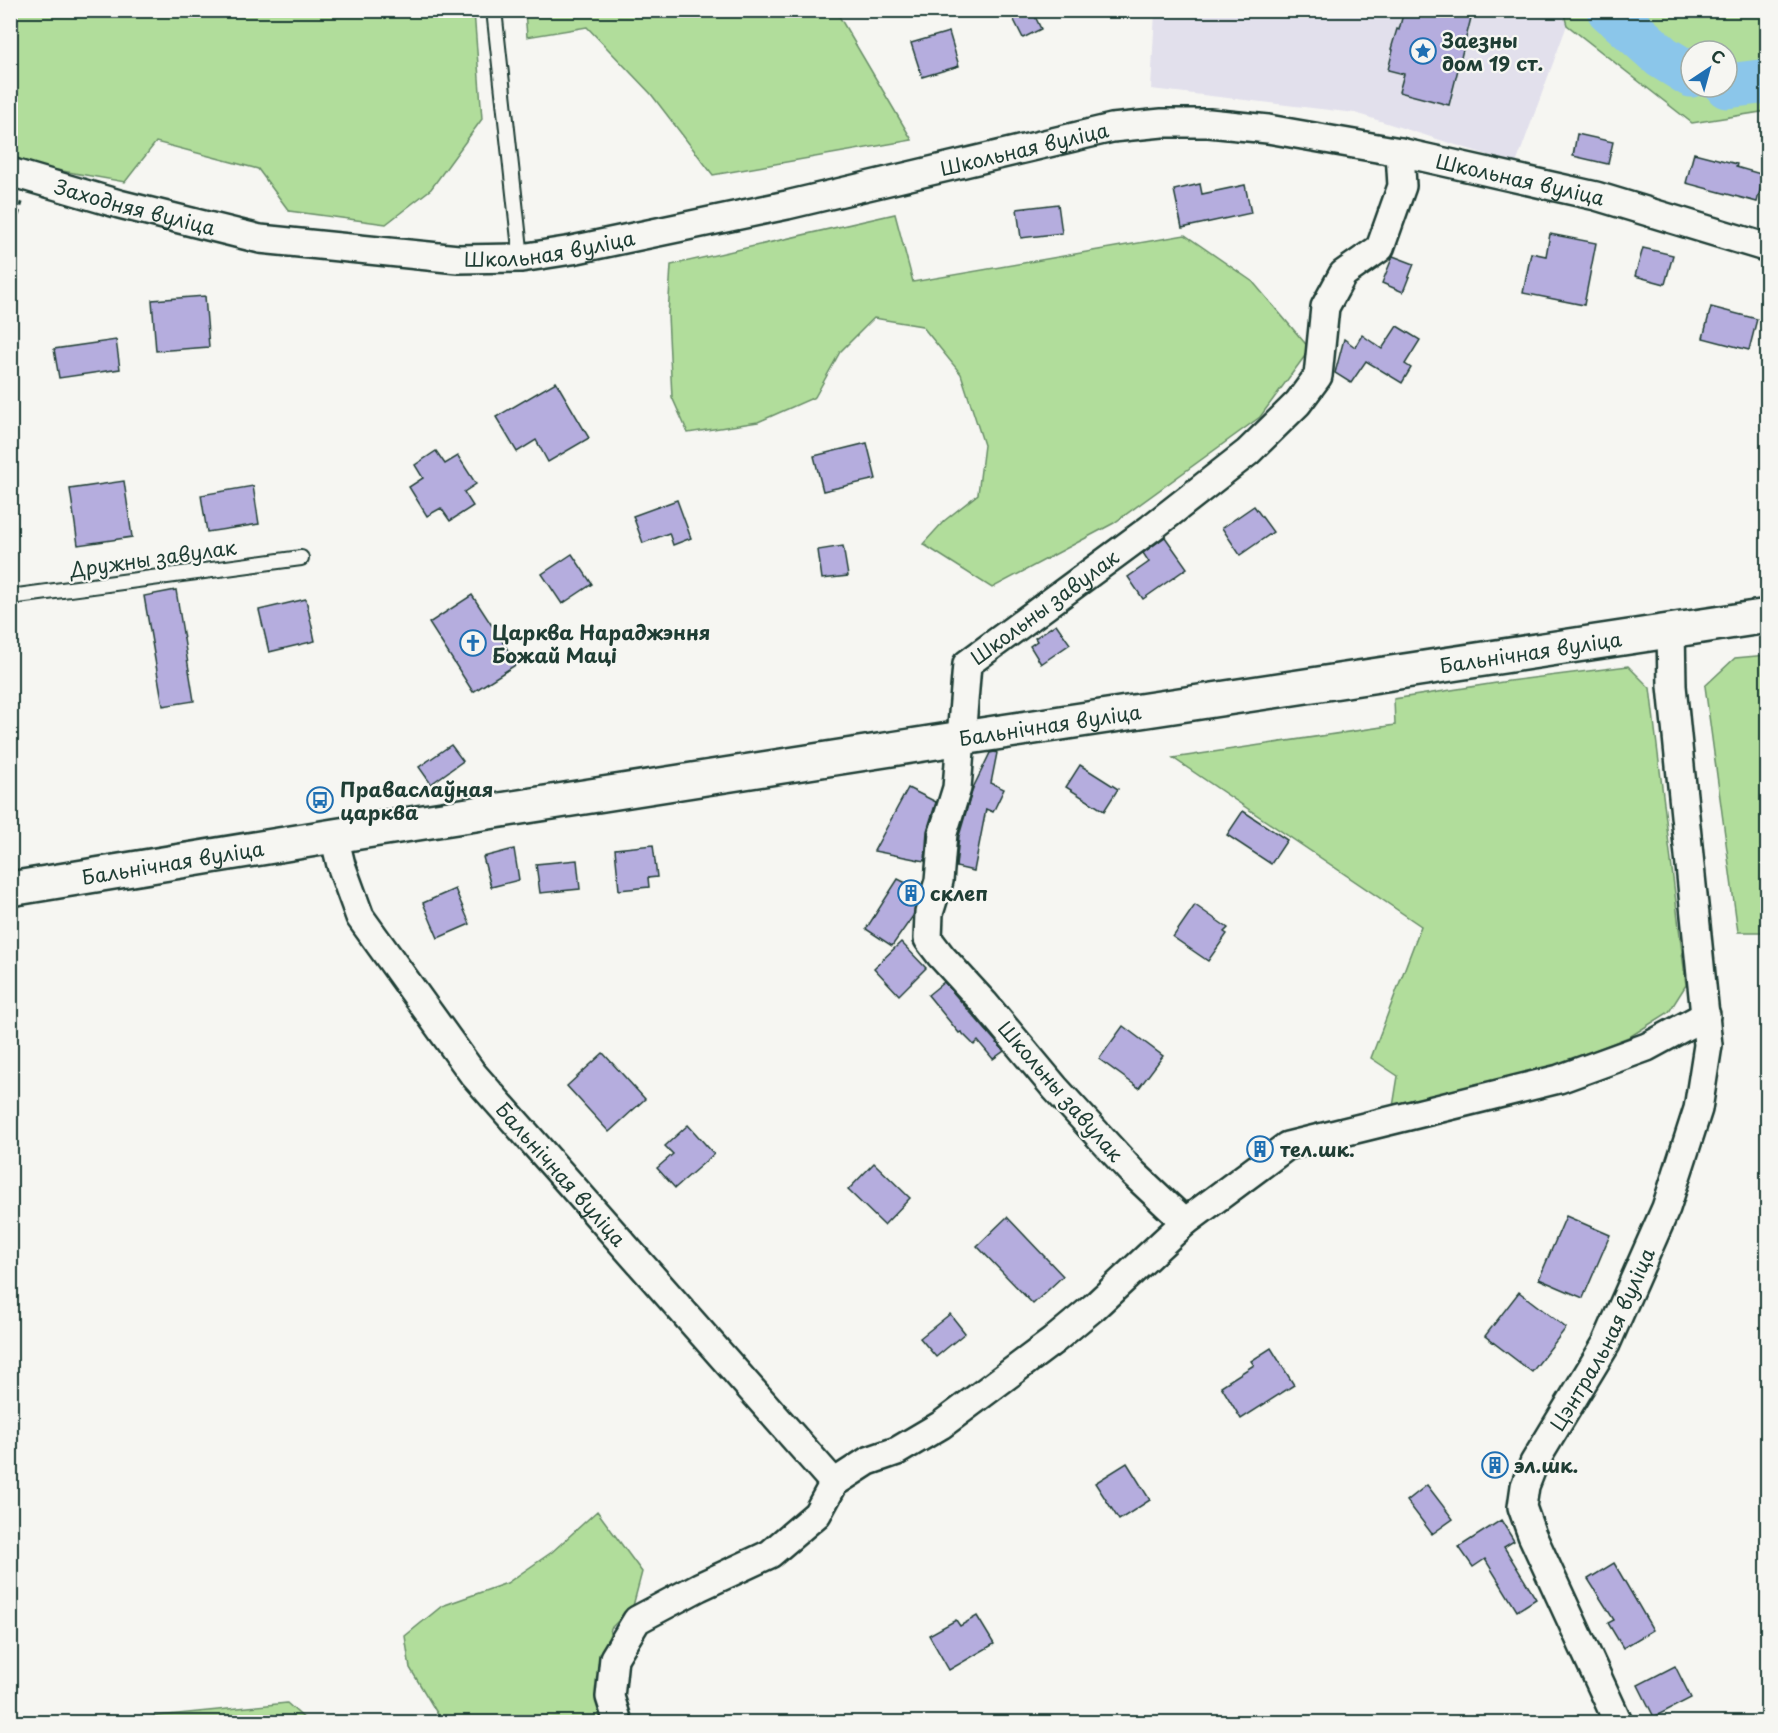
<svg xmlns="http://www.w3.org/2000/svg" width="1778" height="1733" font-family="'Playpen Sans',sans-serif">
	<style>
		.built { fill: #e2e0ec }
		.green { fill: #b1dd9b; stroke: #688d68; stroke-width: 1.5; fill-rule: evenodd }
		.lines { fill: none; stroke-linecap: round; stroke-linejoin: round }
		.river { stroke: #8bc6ea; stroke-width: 45 }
		.building { fill: #b5adde; stroke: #1f3d34; stroke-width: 1.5 }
		.lane-casing { stroke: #1f3d34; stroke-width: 18 }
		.street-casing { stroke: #1f3d34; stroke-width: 32 }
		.secondary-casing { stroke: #1f3d34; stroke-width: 38 }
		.path { stroke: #1f3d34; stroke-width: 4; stroke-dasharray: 4.5 4.5; stroke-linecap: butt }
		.lane { stroke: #f6f6f2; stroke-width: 14 }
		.street { stroke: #f6f6f2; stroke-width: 27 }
		.secondary { stroke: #f6f6f2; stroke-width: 33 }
		.labels { text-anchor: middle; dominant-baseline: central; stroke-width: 4.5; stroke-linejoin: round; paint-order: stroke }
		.poi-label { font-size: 20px; font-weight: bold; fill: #1f3d34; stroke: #f6f6f2; text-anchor: start }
		.street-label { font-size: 20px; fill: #1f3d34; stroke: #f6f6f2 }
	</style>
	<rect width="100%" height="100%" fill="#f6f6f2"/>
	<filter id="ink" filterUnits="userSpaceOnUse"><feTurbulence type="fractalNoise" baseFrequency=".0167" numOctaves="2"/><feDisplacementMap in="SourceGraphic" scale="12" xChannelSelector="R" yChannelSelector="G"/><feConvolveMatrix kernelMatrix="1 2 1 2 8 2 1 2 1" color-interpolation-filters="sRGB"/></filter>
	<g filter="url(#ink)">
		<path class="built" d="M1563,10L1567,25L1516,164L1355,113L1151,89L1155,11Z"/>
		<g class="green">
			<path d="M11,11H474L482,119L431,189L386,224L289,211L258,169L156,142L125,182L34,166L11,155Z"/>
			<path d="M525,11H836L912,140L713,175L651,94L587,27L527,37Z"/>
			<path d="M1563,11H1767V111L1692,123L1567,25ZM1691,51H1727V87H1691Z"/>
			<path d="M895,214L913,282L1185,235L1253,282L1310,349L1260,417L1114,523L992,588L923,544L944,521L978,494L984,445L961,374L922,326L874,318L840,352L815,397L758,422L688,433L672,397L668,315L671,265Z"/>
			<path d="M1767,655V932H1738L1705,686L1735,658Z"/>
			<path d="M1628,666L1650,688L1686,985L1669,1012L1631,1036L1568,1061L1392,1113L1398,1076L1371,1058L1421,926L1173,758L1395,725L1394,699L1509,681Z"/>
			<path d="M597,1511L642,1572L633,1606L611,1628L601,1675L611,1722H436L440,1718L410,1668L405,1636L442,1606L507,1583L552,1552Z"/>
			<path d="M287,1703L308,1722H96H98Z"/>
		</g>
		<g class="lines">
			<g class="river">
				<path d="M1609,10L1662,57L1691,75"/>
				<path d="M1727,86L1768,81"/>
			</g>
		</g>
		<g class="building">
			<path d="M1009,10H1032L1041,29L1023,38Z"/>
			<path d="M1404,10H1473L1449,105L1399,92L1404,74L1388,70L1393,50L1391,49L1397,29L1399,30Z"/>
			<path d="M949,32L959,66L922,77L911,43Z"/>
			<path d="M1577,134L1613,142L1608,164L1573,156Z"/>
			<path d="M1694,153L1737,164L1736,167L1764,175L1757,202L1686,183Z"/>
			<path d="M1200,184L1202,194L1245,185L1251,213L1182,228L1174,190Z"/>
			<path d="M1058,204L1062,233L1021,238L1017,209Z"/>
			<path d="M1550,234L1596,243L1584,305L1523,293L1531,253L1546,256Z"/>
			<path d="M1643,248L1673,255L1665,284L1635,276Z"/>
			<path d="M1393,256L1414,264L1403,292L1382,283Z"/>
			<path d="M205,296L209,347L156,351L152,300Z"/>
			<path d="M1711,307L1757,319L1749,350L1703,338Z"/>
			<path d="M1397,326L1420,340L1405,364L1411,368L1402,383L1366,361L1351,383L1335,373L1344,339L1355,347L1362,335L1382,349Z"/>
			<path d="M116,340L120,369L59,378L54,349Z"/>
			<path d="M556,382L589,438L548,462L536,440L517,452L496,417Z"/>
			<path d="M867,443L876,479L823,491L814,456Z"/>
			<path d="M436,451L445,464L458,456L476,484L464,492L473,506L450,521L441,508L427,516L409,487L423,478L415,465Z"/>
			<path d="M124,481L132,537L78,545L70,489Z"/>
			<path d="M253,486L259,524L207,532L201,495Z"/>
			<path d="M677,500L691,538L673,545L669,533L643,543L633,516Z"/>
			<path d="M1254,506L1273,532L1240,555L1222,528Z"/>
			<path d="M1165,537L1187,568L1143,599L1128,577L1149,562L1143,553Z"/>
			<path d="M843,546L848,576L822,579L818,550Z"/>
			<path d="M572,554L592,584L562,604L542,574Z"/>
			<path d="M176,590L194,701L163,706L144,596Z"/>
			<path d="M472,595L517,664L473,692L429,623Z"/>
			<path d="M306,599L315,641L269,652L259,610Z"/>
			<path d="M1056,624L1070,644L1041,664L1030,646L1037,641L1035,638Z"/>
			<path d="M451,745L463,761L431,784L419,767Z"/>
			<path d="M995,752L997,753L991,783L1004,789L993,812L986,809L974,871L956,867L959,836L973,788L990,753Z"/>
			<path d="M1080,765L1118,789L1104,811L1066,787Z"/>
			<path d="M908,788L936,802L927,831L925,861L874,851Z"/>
			<path d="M1243,811L1287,840L1271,864L1227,835Z"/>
			<path d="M653,845L657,877L648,878L649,887L619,890L615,849Z"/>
			<path d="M514,849L519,880L491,887L483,857Z"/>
			<path d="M577,860L580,889L540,893L536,864Z"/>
			<path d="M898,879L920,890L913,916L892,946L866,929Z"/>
			<path d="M455,889L470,924L438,938L423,903Z"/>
			<path d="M1195,905L1228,928L1224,932L1227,934L1208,961L1173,937Z"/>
			<path d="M901,942L926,968L899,995L874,968Z"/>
			<path d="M944,982L1004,1051L993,1059L978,1041L974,1045L961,1032L959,1033L928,995Z"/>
			<path d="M1123,1026L1163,1056L1139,1088L1099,1059Z"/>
			<path d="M603,1053L645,1099L609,1132L567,1086Z"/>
			<path d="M688,1125L714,1154L675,1188L657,1168L673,1154L665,1146Z"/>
			<path d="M874,1163L910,1198L884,1225L848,1190Z"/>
			<path d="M1566,1216L1610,1235L1583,1298L1539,1279Z"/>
			<path d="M1007,1217L1063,1276L1033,1304L977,1246Z"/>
			<path d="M1519,1292L1566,1328L1532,1372L1485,1336Z"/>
			<path d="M950,1314L965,1333L936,1357L920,1338Z"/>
			<path d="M1271,1348L1294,1385L1241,1419L1221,1386L1254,1365L1251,1361Z"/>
			<path d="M1127,1463L1150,1500L1119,1520L1095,1483Z"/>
			<path d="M1427,1485L1453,1519L1432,1534L1407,1501Z"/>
			<path d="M1501,1520L1514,1541L1504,1547L1536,1599L1517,1611L1485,1559L1473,1567L1459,1547Z"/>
			<path d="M1614,1563L1653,1630L1623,1648L1608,1623L1614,1620L1588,1579Z"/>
			<path d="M977,1616L994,1644L949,1670L929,1635L956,1620L960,1626Z"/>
			<path d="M1675,1666L1691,1698L1654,1717L1638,1685Z"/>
		</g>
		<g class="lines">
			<g class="lane-casing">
				<g id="lane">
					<path d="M494,10L521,258"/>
					<path d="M10,597L301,558"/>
				</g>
			</g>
			<g class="street-casing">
				<g id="street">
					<path id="s1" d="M10,172L119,204L260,239L458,259L521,258L572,250L787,205L1112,128L1162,123H1209L1268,129L1400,152L1596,196L1768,248"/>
					<path id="s2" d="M334,836L341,865L360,917L473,1074L834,1483"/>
					<path id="s3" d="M1185,1222L1133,1173L1055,1088L984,1003L941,956L928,939L929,913L939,881L943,833L957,788L967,664L1151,528L1248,452L1298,403L1318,376L1325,307L1343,274L1380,248L1402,186L1400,152"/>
					<path d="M618,1722L610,1697L614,1658L637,1620L699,1587L770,1554L817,1514L834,1483L868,1461L897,1451L941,1425L1053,1341L1094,1307L1185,1222L1287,1146L1559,1079L1647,1047L1706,1015"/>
					<path id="s4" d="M1618,1722L1532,1535L1522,1507L1525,1486L1534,1463L1606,1344L1666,1208L1698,1109L1708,1045L1672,686L1671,629"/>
				</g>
			</g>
			<g class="secondary-casing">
				<g id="secondary">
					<path id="s5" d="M10,889L334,836L962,738L1768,616"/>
				</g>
			</g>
			<path class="path" d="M10,241L22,201"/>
			<use href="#lane" class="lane"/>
			<use href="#street" class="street"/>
			<use href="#secondary" class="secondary"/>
		</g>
	</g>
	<defs>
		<g id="sight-ring" transform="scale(1.35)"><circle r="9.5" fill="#f6f6f2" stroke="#1f6fb2" stroke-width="1.5"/><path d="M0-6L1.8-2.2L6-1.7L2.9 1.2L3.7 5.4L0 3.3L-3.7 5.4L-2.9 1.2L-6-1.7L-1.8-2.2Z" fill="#1f6fb2"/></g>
		<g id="church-ring" transform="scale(1.35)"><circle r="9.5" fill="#f6f6f2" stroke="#1f6fb2" stroke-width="1.5"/><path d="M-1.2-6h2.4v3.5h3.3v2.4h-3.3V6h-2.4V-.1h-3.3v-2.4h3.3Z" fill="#1f6fb2"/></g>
		<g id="bus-ring" transform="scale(1.35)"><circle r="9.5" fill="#f6f6f2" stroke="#1f6fb2" stroke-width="1.5"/><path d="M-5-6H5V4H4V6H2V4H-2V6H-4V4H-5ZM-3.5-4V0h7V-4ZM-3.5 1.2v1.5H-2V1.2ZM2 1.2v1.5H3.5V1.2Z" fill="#1f6fb2"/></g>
		<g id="building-ring" transform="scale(1.35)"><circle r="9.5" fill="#f6f6f2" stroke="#1f6fb2" stroke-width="1.5"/><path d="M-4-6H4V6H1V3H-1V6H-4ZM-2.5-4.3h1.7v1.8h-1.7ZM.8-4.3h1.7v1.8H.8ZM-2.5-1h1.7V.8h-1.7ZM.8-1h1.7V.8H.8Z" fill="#1f6fb2"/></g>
	</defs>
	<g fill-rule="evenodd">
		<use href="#sight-ring" x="1423" y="51"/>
		<use href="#church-ring" x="473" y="643"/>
		<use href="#bus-ring" x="320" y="800"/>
		<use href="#building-ring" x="911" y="893"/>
		<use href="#building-ring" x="1260" y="1149"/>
		<use href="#building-ring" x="1495" y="1465"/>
	</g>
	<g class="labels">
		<g class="poi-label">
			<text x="1442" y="40">Заезны<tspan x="1442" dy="23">дом 19 ст.</tspan></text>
			<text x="492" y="632">Царква Нараджэння<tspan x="492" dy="23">Божай Маці</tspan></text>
			<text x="340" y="789">Праваслаўная<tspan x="340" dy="23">царква</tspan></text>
			<text x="930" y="893">склеп</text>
			<text x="1280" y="1149">тел.шк.</text>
			<text x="1514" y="1465">эл.шк.</text>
		</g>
		<g class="street-label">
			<text stroke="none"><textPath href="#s1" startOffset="1036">Школьная вуліца</textPath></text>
			<text stroke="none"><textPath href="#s1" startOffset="1540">Школьная вуліца</textPath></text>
			<text stroke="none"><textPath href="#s1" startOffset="130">Заходняя вуліца</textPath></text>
			<text stroke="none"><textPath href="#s1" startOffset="550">Школьная вуліца</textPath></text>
			<text transform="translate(153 558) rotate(-8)">Дружны завулак</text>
			<text stroke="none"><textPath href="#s3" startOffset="758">Школьны завулак</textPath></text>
			<text stroke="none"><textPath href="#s5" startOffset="1539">Бальнічная вуліца</textPath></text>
			<text stroke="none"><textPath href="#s5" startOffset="1053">Бальнічная вуліца</textPath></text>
			<text stroke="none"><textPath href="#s5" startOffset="165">Бальнічная вуліца</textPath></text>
			<text transform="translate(1061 1091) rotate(49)">Школьны завулак</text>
			<text stroke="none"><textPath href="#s2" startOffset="412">Бальнічная вуліца</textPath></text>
			<text stroke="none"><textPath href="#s4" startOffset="423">Цэнтральная вуліца</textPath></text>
		</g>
	</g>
	<rect width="1778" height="1733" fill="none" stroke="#f6f6f2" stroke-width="36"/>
	<rect x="18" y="18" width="1742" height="1697" fill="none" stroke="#1f3d34" stroke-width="2" filter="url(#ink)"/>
	<g transform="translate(1709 69) rotate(36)"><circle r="28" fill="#f6f6f2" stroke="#a0aca6" stroke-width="1.5"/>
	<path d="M0-4.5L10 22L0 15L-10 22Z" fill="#1f6fb2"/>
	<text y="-9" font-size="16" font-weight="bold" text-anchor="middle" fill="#1f3d34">С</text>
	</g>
</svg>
